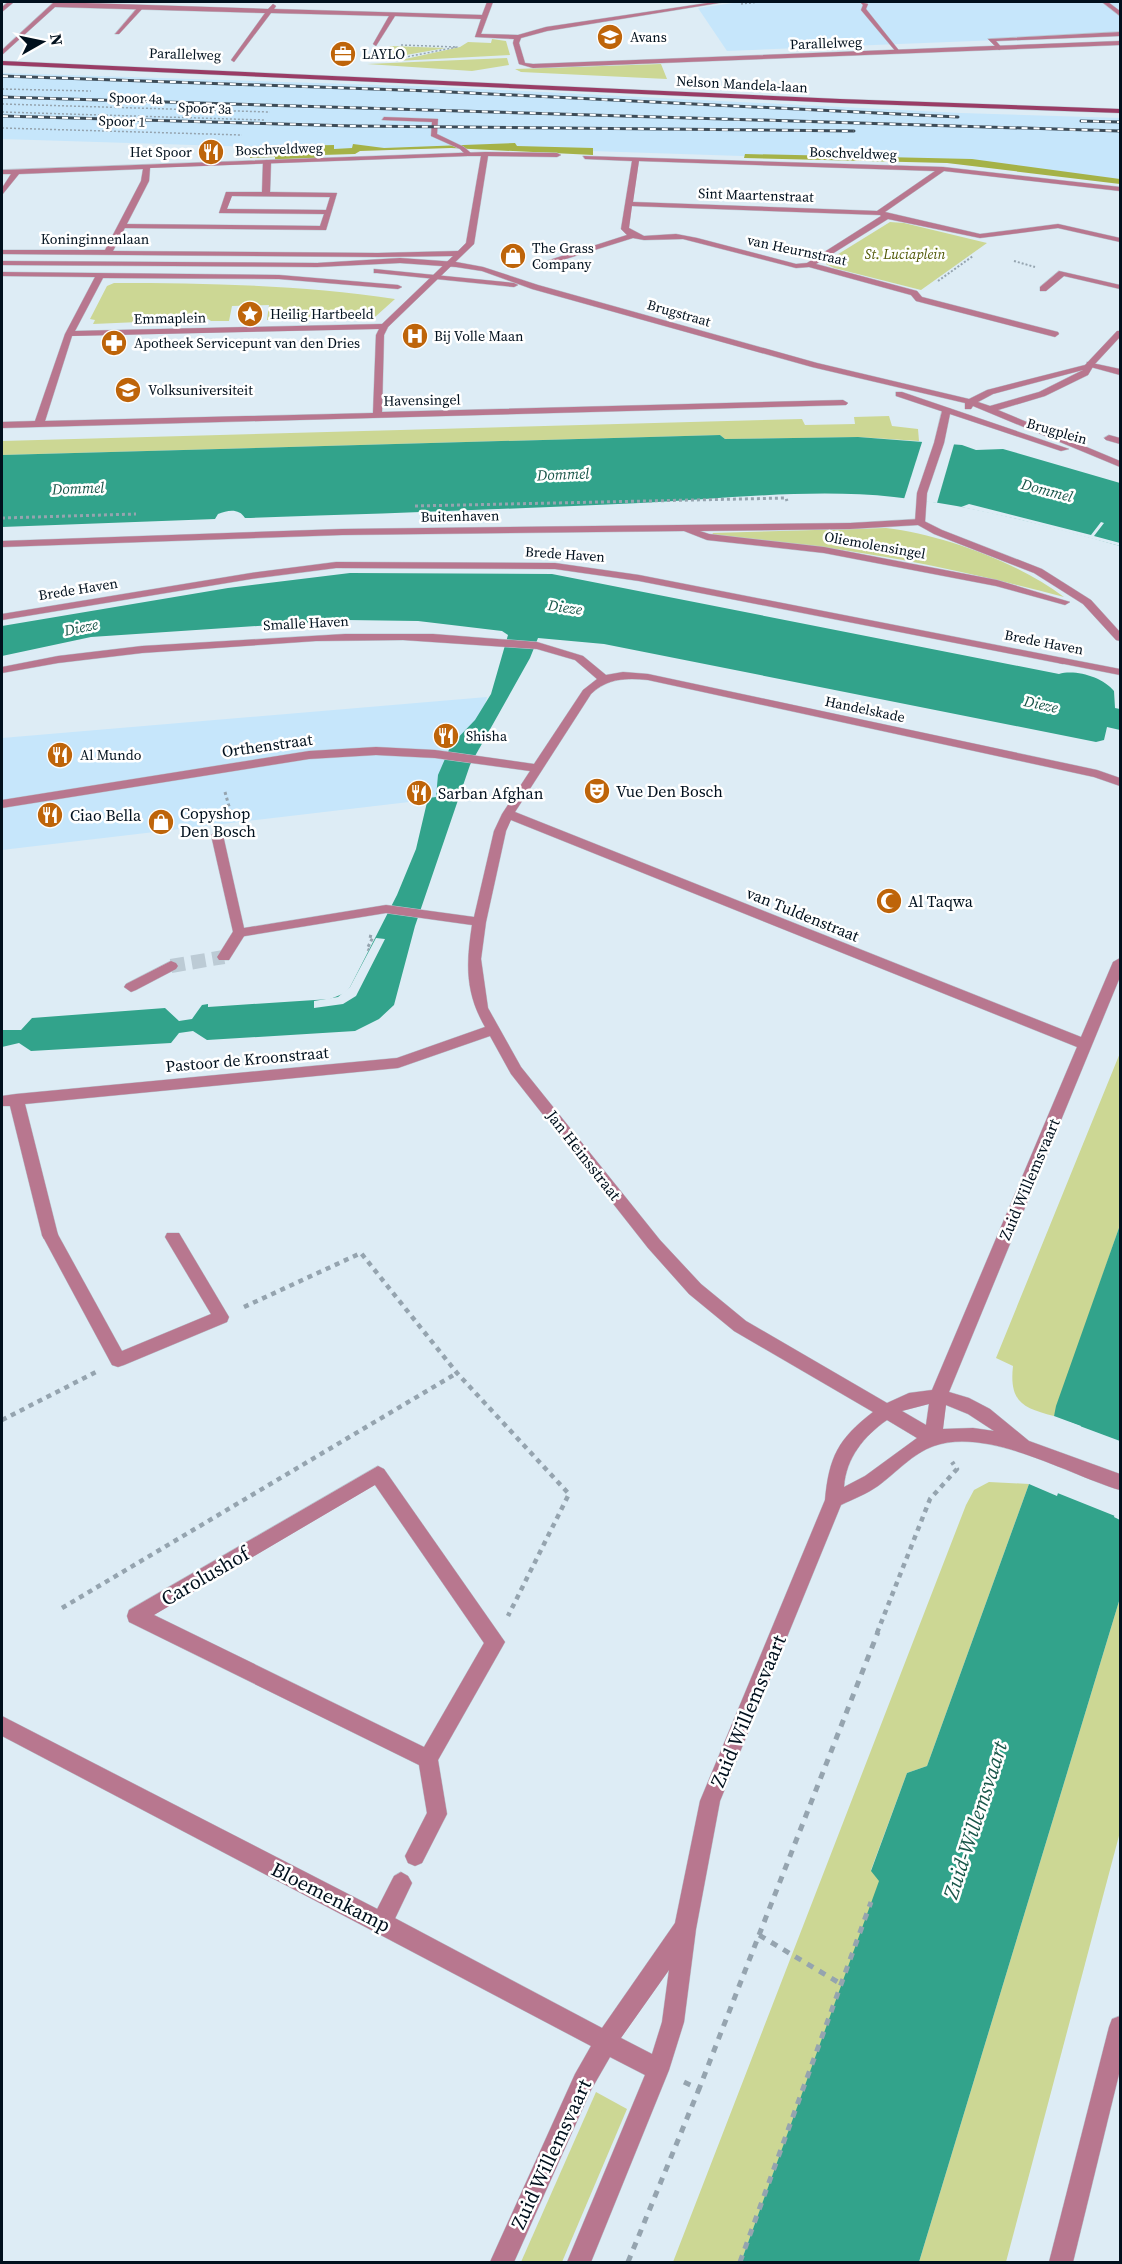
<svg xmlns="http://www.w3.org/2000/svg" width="1122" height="2264" font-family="'Source Serif 4',serif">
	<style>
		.built { fill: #c6e6fb }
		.green { fill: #ccd794 }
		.forest { fill: #a5b247 }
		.water { fill: #32a38b }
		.pier { fill: #ddecf5 }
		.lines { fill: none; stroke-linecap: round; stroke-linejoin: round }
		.pedestrian-tunnel { stroke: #bccbd5; stroke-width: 14; stroke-dasharray: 14 7; stroke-linecap: butt }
		.service-casing { stroke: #bac9d2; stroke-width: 1 }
		.pedestrian-casing { stroke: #bac9d2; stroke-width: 1 }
		.minor-casing { stroke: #bac9d2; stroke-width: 1 }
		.tertiary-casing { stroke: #bac9d2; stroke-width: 1 }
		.secondary-casing { stroke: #bac9d2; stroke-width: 1 }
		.path-far4 { stroke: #95a4af; stroke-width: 1.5; stroke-dasharray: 2 2; stroke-linecap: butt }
		.path-far3 { stroke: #95a4af; stroke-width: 2; stroke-dasharray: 2 2; stroke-linecap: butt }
		.path-far2 { stroke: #95a4af; stroke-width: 3; stroke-dasharray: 3 3; stroke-linecap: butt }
		.path-far1 { stroke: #95a4af; stroke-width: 4.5; stroke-dasharray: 5 5; stroke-linecap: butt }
		.path { stroke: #95a4af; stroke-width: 5; stroke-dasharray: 7 7; stroke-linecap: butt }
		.service { fill: #b8778f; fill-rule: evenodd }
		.pedestrian { fill: #b8778f; fill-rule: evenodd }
		.minor { fill: #b8778f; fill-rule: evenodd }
		.tertiary { fill: #b8778f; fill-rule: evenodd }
		.secondary { fill: #993c65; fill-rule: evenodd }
		.rail-casing { stroke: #3d4c58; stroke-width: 3 }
		.rail { stroke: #fff; stroke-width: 2; stroke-dasharray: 6; stroke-linecap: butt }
		.labels { text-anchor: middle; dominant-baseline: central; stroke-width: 5; stroke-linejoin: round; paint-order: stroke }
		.far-poi-label { font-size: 14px; fill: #00101d; stroke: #fff; text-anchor: start }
		.far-street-label { font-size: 14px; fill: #00101d; stroke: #fff }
		.far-park-label { font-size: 14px; font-style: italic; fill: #505805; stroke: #fff }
		.far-water-label { font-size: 15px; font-style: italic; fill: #195649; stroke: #fff }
		.street-label { font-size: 16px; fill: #00101d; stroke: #fff }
		.poi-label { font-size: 16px; fill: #00101d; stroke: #fff; text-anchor: start }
		.near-street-label { font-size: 20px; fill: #00101d; stroke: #fff }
		.near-water-label { font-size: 21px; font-style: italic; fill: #195649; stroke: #fff }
	</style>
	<rect width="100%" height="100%" fill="#ddecf5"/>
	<g class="built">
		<path d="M740,2H1120V35L727,51L698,8Z"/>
		<path d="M2,73L441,87L961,113L1120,118V183L950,163L469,147L355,150L2,139Z"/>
		<path d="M487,697L460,796L2,850V738Z"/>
	</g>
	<g class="green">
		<path d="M492,39L506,41L510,55L396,61L460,47L468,42L491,43Z"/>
		<path d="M390,46L446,48L383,59Z"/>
		<path d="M507,58L509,65L472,71L367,64Z"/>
		<path d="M661,64L667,79L521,72L515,69Z"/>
		<path d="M890,222L904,223L987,243L921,290L834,268L826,264L827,261Z"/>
		<path d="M114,283C209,283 302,285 395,299L375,317L351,318L350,316L267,320L269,305L232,306L229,321H211L208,319L93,324L95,320L90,319L107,286Z"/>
		<path d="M889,416L892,426L918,429L919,441L858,437L725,439L720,435L2,455V441L802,419L805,425L855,424L854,417Z"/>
		<path d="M886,528C944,535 1017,562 1064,597C973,573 878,552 784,543C766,542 724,542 712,533Z"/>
		<path d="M1120,1053V1225L1054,1416C1023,1408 1009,1402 1013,1366L996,1358Z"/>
		<path d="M989,1482L1029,1484L927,1766L907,1773L871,1870L880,1881L741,2262H673L966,1505L974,1490Z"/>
		<path d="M1120,1598V1832L1006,2262H919Z"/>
		<path d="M596,2092L627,2109L562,2262H521Z"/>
	</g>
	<g class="forest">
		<path d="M515,143L517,146L593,148V155L451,148L360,151L355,154L322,155L321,159L275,160V157L250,158V153H245V147L334,145V149L352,148L353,144L384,148Z"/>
		<path d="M745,154L972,159L1120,179V184L947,163L744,158Z"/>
	</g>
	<g class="water">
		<path d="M720,435L725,439L858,437L962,445L976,450L1003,449L1120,483V546C1046,525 971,505 894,497C813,488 722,499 640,503C508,509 377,514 245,518C239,508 228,510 218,514L215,519L2,527V455Z"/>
		<path d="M350,573L552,574L1059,674C1075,669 1103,677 1114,691L1115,708L1120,709V730L1107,727L1104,740L1096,742L604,644L538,638L530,658L470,765L415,926L394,1005L379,1019L355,1031L207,1040L193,1031L179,1033L171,1043L31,1051L19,1043L2,1047V1030H21L32,1018L165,1008L179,1021L192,1019L202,1005L208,1004V1007L330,999L345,993L350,987L397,895L416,849L428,798L436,797L438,775L451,745L475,720L491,694L508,635L502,631L418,621L347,620L91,637L2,656V626L228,588Z"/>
		<path d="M1120,1225V1497L1114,1517L1120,1520V1598L919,2262H741L879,1881L871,1871L907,1773L927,1766L1029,1484L1057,1496L1081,1426L1054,1416L1056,1406Z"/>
	</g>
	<g class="pier">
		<path d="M923,439L955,441L937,503L904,499Z"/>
		<path d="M969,504L1091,535L1101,522L1104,523L1094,536L1120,543V546L1021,520L961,507Z"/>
		<path d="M376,938L385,939L356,996L343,1004L314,1008V1001L338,997L350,987Z"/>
		<path d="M1069,1422L1120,1441V1507L1118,1516L1120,1518L1055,1492L1078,1428L1068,1424Z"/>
	</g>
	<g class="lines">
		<path class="pedestrian-tunnel" d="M171,966L224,957"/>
		<g class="service-casing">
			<g id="service">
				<path d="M860,2L868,4L866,9L901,53H897L861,10L863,5Z"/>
				<path d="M1102,2H1108L1120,11V16Z"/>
				<path d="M138,7L143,8L119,34H115Z"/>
				<path d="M1120,32V36L996,41L1002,48L999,50L988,39Z"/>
				<path d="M384,117L438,119L437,134L464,147L472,154L466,155L460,149L431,136L432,122L382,120Z"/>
				<path d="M267,160L271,162L270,192L337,193L326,230L123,228L119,226L123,224L320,226L324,214L219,213L226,192H262L263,162ZM232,196L330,197L326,210L227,209Z"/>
				<path d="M943,407L951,409L944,443L927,493L925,522L920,525L915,522L917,493L934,443Z"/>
				<path d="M1109,435L1120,438V444L1106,440L1104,438Z"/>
				<path d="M50,1229L56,1231L122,1351L211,1314L165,1237L167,1233H179L229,1317L227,1322L124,1365L118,1367L112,1365L42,1235L44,1231Z"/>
				<path d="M378,1466L384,1469L505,1642L438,1760L447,1814L422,1863L415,1866L408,1863L405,1856L427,1813L419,1765L129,1622L127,1616L129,1610ZM375,1485L484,1643L424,1747L154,1615Z"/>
				<path d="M401,1872L408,1876L412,1883L389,1931L381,1934L373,1931L370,1923L394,1876Z"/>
			</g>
		</g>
		<g class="pedestrian-casing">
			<g id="pedestrian">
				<path d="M1063,658L1120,669V675L1059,663V659Z"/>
				<path d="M239,929L246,933L229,960H219L217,957L219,954L234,930Z"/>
				<path d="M171,961L176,963L178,966L176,969L136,990L131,992L124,987L126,984Z"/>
				<path d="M2,1716L389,1915L392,1923L389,1931L381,1934L373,1931L2,1736Z"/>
			</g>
		</g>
		<g class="minor-casing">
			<g id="minor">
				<path d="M54,2L268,9L273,4L276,6L274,9L482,15L487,2H493L481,34L518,35L546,27L714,2H725L547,31L521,38L519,43L525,63L533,64L1120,41V45L533,68L519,64L513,43L514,39L475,37L481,19L395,16L376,46L373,44L389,16L271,13L234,62L231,60L265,13L55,7L2,55V50Z"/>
				<path d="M485,152L557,153L561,155L557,157L488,156L474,244L388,327L384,335L382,412L843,400L848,403L846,405L2,428V422L35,421L65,334L95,277L2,276V272L279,275L398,285L402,287L398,289L279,279L103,278L75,331L382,324L453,256L378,257L2,254V250H105L141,181L143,169L19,174L2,195V188L11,174H2V170ZM468,156H481L466,243L458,251L378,253L113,251L149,181L150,168ZM379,329L376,335L373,413L45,421L72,336Z"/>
				<path d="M583,156L943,167L1120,187V191L944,171L885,212L980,234L1058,224L1120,238V242L1058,228L980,238L888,219L816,264L917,291L922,297L1058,332L1059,334L1055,337L916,301L911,295L809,267L796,268L683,239L644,240L633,238L537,268V264L627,235L621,229L632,161L585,159ZM639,161L935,171L877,211L633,202ZM632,206L880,215L881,216L807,263L796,264L697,238L676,234L644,236L629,228Z"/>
				<path d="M1059,271L1120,285V289L1064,276L1046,291H1040V287Z"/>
				<path d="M1087,362L1120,369V375L1087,366Z"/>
				<path d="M920,519L942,530L1042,569L1091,600L1120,632V641L1116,640L1083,604L1034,573L934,534L918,525L850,529L700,531L709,534L824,547L997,580L1070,602L1065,605L996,586L824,553L707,540L684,531L342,535L2,547V541L342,529L850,523Z"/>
				<path d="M336,562L555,563L639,575L1063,658L1069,661L1063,664L639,581L555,569L336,568L251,579L2,620V614L251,573Z"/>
				<path d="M345,634H433L537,642L583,656L606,675L623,672L648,674L1097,770L1120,778V786L1094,777L648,680C626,678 608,678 591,694L515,812L1081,1037L1113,962L1120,958V977L949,1392L969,1398L990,1409L1029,1441L1120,1474V1490C1069,1475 989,1427 934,1446C913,1453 896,1473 878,1486C867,1494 853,1499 841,1505L720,1801L696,1929L684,2022L669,2070L591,2262H567L645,2075L610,2057L591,2090L514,2262H490L575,2074L591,2046L373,1931L370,1923L373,1915L381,1912L389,1915L602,2028L675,1923L700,1801L825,1500C829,1457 838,1439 873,1412L734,1331L689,1294L648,1248L511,1074L490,1036L398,1068L25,1104L58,1235L56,1239H44L42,1235L10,1106H2V1096L16,1094L397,1058L485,1027C465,992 466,964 472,925L386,913L239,937L234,936L211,835L217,831L223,835L244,928L386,905L474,917L494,831L502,814L530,771L435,758L376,755L309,759L2,808V800L309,751L376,747L435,750L534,764L583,690L597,679L575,660L537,649L403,640L316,641L142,653L58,663L2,673V667L58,656L142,646ZM511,820L1077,1047L932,1390L909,1393L887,1403L746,1321L701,1284L660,1240L521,1067L488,1008L481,959L486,922L506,831ZM929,1404L926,1425L902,1411ZM946,1405L968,1414L994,1431L973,1428L943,1429ZM887,1420L917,1438L865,1476L844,1487C846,1458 864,1436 887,1420ZM669,1970L662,2022L652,2054L621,2038Z"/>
				<path d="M1120,2016V2070L1073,2262H1049L1109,2027L1112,2019Z"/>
			</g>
		</g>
		<g class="tertiary-casing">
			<g id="tertiary">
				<path d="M8,2H14L2,12V7Z"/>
				<path d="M400,258L456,262L483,267L538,285L817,363L969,399L987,390L1085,365L1117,331H1120V337L1094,365L1088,375L1045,396L998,410L1120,461V467L973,406L971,409H965V403L812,367L532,289L482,271L456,267L400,263L317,267L2,265V261L317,263ZM1083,370L1039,392L990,406L978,402L993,394Z"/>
				<path d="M374,269L514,283L518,285L514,287L377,273H374Z"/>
				<path d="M896,392H902L1069,449L1061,451L896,396Z"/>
			</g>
		</g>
		<g class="secondary-casing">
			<path id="secondary" d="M2,61L840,99L1120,109V113L840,103L2,65Z"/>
		</g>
		<g class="path-far4">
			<path d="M741,4L760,2"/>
			<path d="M401,45L457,47L401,58"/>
			<path d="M2,89L91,91"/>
			<path d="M2,104L270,112"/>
			<path d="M2,112L264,120"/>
			<path d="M2,128L242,135"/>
		</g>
		<g class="path-far3">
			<path d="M1014,261L1035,267"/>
			<path d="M938,281L973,256"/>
		</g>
		<g class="path-far2">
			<path d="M415,506L786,498L787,501"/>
			<path d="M2,518L136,514"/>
			<path d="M225,792L232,817"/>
			<path d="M369,936L373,937L367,949L369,950"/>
		</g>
		<g class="path-far1">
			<path d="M244,1307L361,1253L457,1373L569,1494L508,1616"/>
			<path d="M2,1420L96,1372"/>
			<path d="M62,1608L457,1373"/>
			<path d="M877,1633L930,1499L957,1469L952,1462"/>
		</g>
		<g class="path">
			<path d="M759,1935L878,1632"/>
			<path d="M684,2082L699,2089L759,1935L841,1984"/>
			<path d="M628,2262L699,2089"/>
			<path d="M740,2262L871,1902"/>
		</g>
		<use href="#service" class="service"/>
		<use href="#pedestrian" class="pedestrian"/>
		<use href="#minor" class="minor"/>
		<use href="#tertiary" class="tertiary"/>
		<use href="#secondary" class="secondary"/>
		<g class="rail-casing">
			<g id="rail">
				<path d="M2,76L430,91L958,117"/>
				<path d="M2,97L1120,131"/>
				<path d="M2,116L353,126L854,131"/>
				<path d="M1081,121L1120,122"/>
			</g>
		</g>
		<use href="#rail" class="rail"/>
	</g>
	<defs>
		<g id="university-disc" transform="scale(1.35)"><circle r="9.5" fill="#be6409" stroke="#fff"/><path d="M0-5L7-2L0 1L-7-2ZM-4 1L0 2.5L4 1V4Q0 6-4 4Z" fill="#fff"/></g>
		<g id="office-disc" transform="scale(1.35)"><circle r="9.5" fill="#be6409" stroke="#fff"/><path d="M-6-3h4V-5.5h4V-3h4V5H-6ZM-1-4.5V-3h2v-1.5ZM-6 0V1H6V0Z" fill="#fff"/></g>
		<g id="restaurant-disc" transform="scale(1.35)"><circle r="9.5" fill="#be6409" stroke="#fff"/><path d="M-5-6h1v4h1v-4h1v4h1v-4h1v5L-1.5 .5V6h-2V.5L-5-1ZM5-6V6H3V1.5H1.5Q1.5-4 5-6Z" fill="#fff"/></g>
		<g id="shop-disc" transform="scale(1.35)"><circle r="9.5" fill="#be6409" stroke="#fff"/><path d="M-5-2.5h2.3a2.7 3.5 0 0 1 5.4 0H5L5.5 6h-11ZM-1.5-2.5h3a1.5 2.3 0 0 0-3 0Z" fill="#fff"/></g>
		<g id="sight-disc" transform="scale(1.35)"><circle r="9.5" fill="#be6409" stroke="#fff"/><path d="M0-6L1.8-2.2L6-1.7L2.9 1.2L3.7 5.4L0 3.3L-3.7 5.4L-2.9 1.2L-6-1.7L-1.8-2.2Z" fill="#fff"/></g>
		<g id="hospital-disc" transform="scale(1.35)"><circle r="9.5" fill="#be6409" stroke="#fff"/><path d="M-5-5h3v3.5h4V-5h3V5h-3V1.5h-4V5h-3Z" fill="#fff"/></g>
		<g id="pharmacy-disc" transform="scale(1.35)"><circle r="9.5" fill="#be6409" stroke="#fff"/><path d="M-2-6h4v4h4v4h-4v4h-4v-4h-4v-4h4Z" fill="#fff"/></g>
		<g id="theatre-disc" transform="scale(1.35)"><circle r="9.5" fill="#be6409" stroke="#fff"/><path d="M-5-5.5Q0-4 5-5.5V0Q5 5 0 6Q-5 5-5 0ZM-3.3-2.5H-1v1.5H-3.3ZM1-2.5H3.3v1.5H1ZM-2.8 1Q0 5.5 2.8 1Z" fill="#fff"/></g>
		<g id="mosque-disc" transform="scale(1.35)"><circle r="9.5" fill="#be6409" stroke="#fff"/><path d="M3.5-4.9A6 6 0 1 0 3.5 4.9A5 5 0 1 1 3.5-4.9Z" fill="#fff"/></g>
	</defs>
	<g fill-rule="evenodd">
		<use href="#university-disc" x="610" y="37"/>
		<use href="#office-disc" x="343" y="54"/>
		<use href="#restaurant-disc" x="211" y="152"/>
		<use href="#shop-disc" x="513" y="256"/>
		<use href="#sight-disc" x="250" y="314"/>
		<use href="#hospital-disc" x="415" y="336"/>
		<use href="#pharmacy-disc" x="114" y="343"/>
		<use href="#university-disc" x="128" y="390"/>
		<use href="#restaurant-disc" x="446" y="736"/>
		<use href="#restaurant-disc" x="60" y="755"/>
		<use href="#theatre-disc" x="597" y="791"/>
		<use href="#restaurant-disc" x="419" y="793"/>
		<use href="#restaurant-disc" x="50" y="815"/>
		<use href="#shop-disc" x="161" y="822"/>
		<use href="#mosque-disc" x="889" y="901"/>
	</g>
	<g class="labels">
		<g class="far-poi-label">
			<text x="630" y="37">Avans</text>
			<text x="362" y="54">LAYLO</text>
			<text x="192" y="152" text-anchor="end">Het Spoor</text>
			<text x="532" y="248">The Grass<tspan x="532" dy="16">Company</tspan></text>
			<text x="270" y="314">Heilig Hartbeeld</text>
			<text x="434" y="336">Bij Volle Maan</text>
			<text x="134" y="343">Apotheek Servicepunt van den Dries</text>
			<text x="148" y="390">Volksuniversiteit</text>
			<text x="466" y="736">Shisha</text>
			<text x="80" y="755">Al Mundo</text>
		</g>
		<g class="far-street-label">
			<text transform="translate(826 43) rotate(-2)">Parallelweg</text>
			<text transform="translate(185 54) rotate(2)">Parallelweg</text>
			<text transform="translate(742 84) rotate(3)">Nelson Mandela-laan</text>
			<text transform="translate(136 98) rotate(2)">Spoor 4a</text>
			<text transform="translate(205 108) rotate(2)">Spoor 3a</text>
			<text transform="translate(122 121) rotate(2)">Spoor 1</text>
			<text transform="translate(279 149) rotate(-2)">Boschveldweg</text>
			<text transform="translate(853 153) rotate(2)">Boschveldweg</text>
			<text transform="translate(756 195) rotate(2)">Sint Maartenstraat</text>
			<text x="95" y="239">Koninginnenlaan</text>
			<text transform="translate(797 250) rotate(12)">van Heurnstraat</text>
			<text transform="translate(679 313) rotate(16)">Brugstraat</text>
			<text transform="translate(170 318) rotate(-1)">Emmaplein</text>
			<text transform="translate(422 400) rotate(-1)">Havensingel</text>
			<text transform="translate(1057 431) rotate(16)">Brugplein</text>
			<text transform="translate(460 516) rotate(-1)">Buitenhaven</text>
			<text transform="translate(875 545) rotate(10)">Oliemolensingel</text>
			<text transform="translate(565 554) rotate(4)">Brede Haven</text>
			<text transform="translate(78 589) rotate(-9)">Brede Haven</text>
			<text transform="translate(306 623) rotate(-3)">Smalle Haven</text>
			<text transform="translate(1044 642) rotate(11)">Brede Haven</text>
			<text transform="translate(865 709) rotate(12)">Handelskade</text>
		</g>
		<g class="far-park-label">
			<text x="905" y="254">St. Luciaplein</text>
		</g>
		<g class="far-water-label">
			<text transform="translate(563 474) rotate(-2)">Dommel</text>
			<text transform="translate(78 488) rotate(-2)">Dommel</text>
			<text transform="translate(1047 490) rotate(15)">Dommel</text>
			<text transform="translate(565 607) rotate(8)">Dieze</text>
			<text transform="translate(81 627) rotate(-11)">Dieze</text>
			<text transform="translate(1041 704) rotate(12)">Dieze</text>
		</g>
		<g class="street-label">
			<text transform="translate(267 745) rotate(-8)">Orthenstraat</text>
			<text transform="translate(803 914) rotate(22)">van Tuldenstraat</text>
			<text transform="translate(247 1059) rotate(-5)">Pastoor de Kroonstraat</text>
			<text transform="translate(584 1155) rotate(52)">Jan Heinsstraat</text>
			<text transform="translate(1029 1179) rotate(-67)">Zuid Willemsvaart</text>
		</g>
		<g class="poi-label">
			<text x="616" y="791">Vue Den Bosch</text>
			<text x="438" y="793">Sarban Afghan</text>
			<text x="180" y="813">Copyshop<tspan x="180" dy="18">Den Bosch</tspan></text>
			<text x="70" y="815">Ciao Bella</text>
			<text x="908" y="901">Al Taqwa</text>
		</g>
		<g class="near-street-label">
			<text transform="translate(205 1576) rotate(-30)">Carolushof</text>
			<text transform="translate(748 1711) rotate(-67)">Zuid Willemsvaart</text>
			<text transform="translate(331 1897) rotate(27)">Bloemenkamp</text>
			<text transform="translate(551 2154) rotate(-65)">Zuid Willemsvaart</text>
		</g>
		<g class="near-water-label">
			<text transform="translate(975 1820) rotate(-72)">Zuid-Willemsvaart</text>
		</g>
	</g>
	<rect width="1122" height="2264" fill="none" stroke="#00101d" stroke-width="6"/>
	<g transform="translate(42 42) rotate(81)" stroke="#ffffff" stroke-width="4.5" paint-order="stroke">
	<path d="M0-4.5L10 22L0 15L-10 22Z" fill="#00101d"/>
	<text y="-9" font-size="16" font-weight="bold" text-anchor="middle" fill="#00101d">N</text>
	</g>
</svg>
